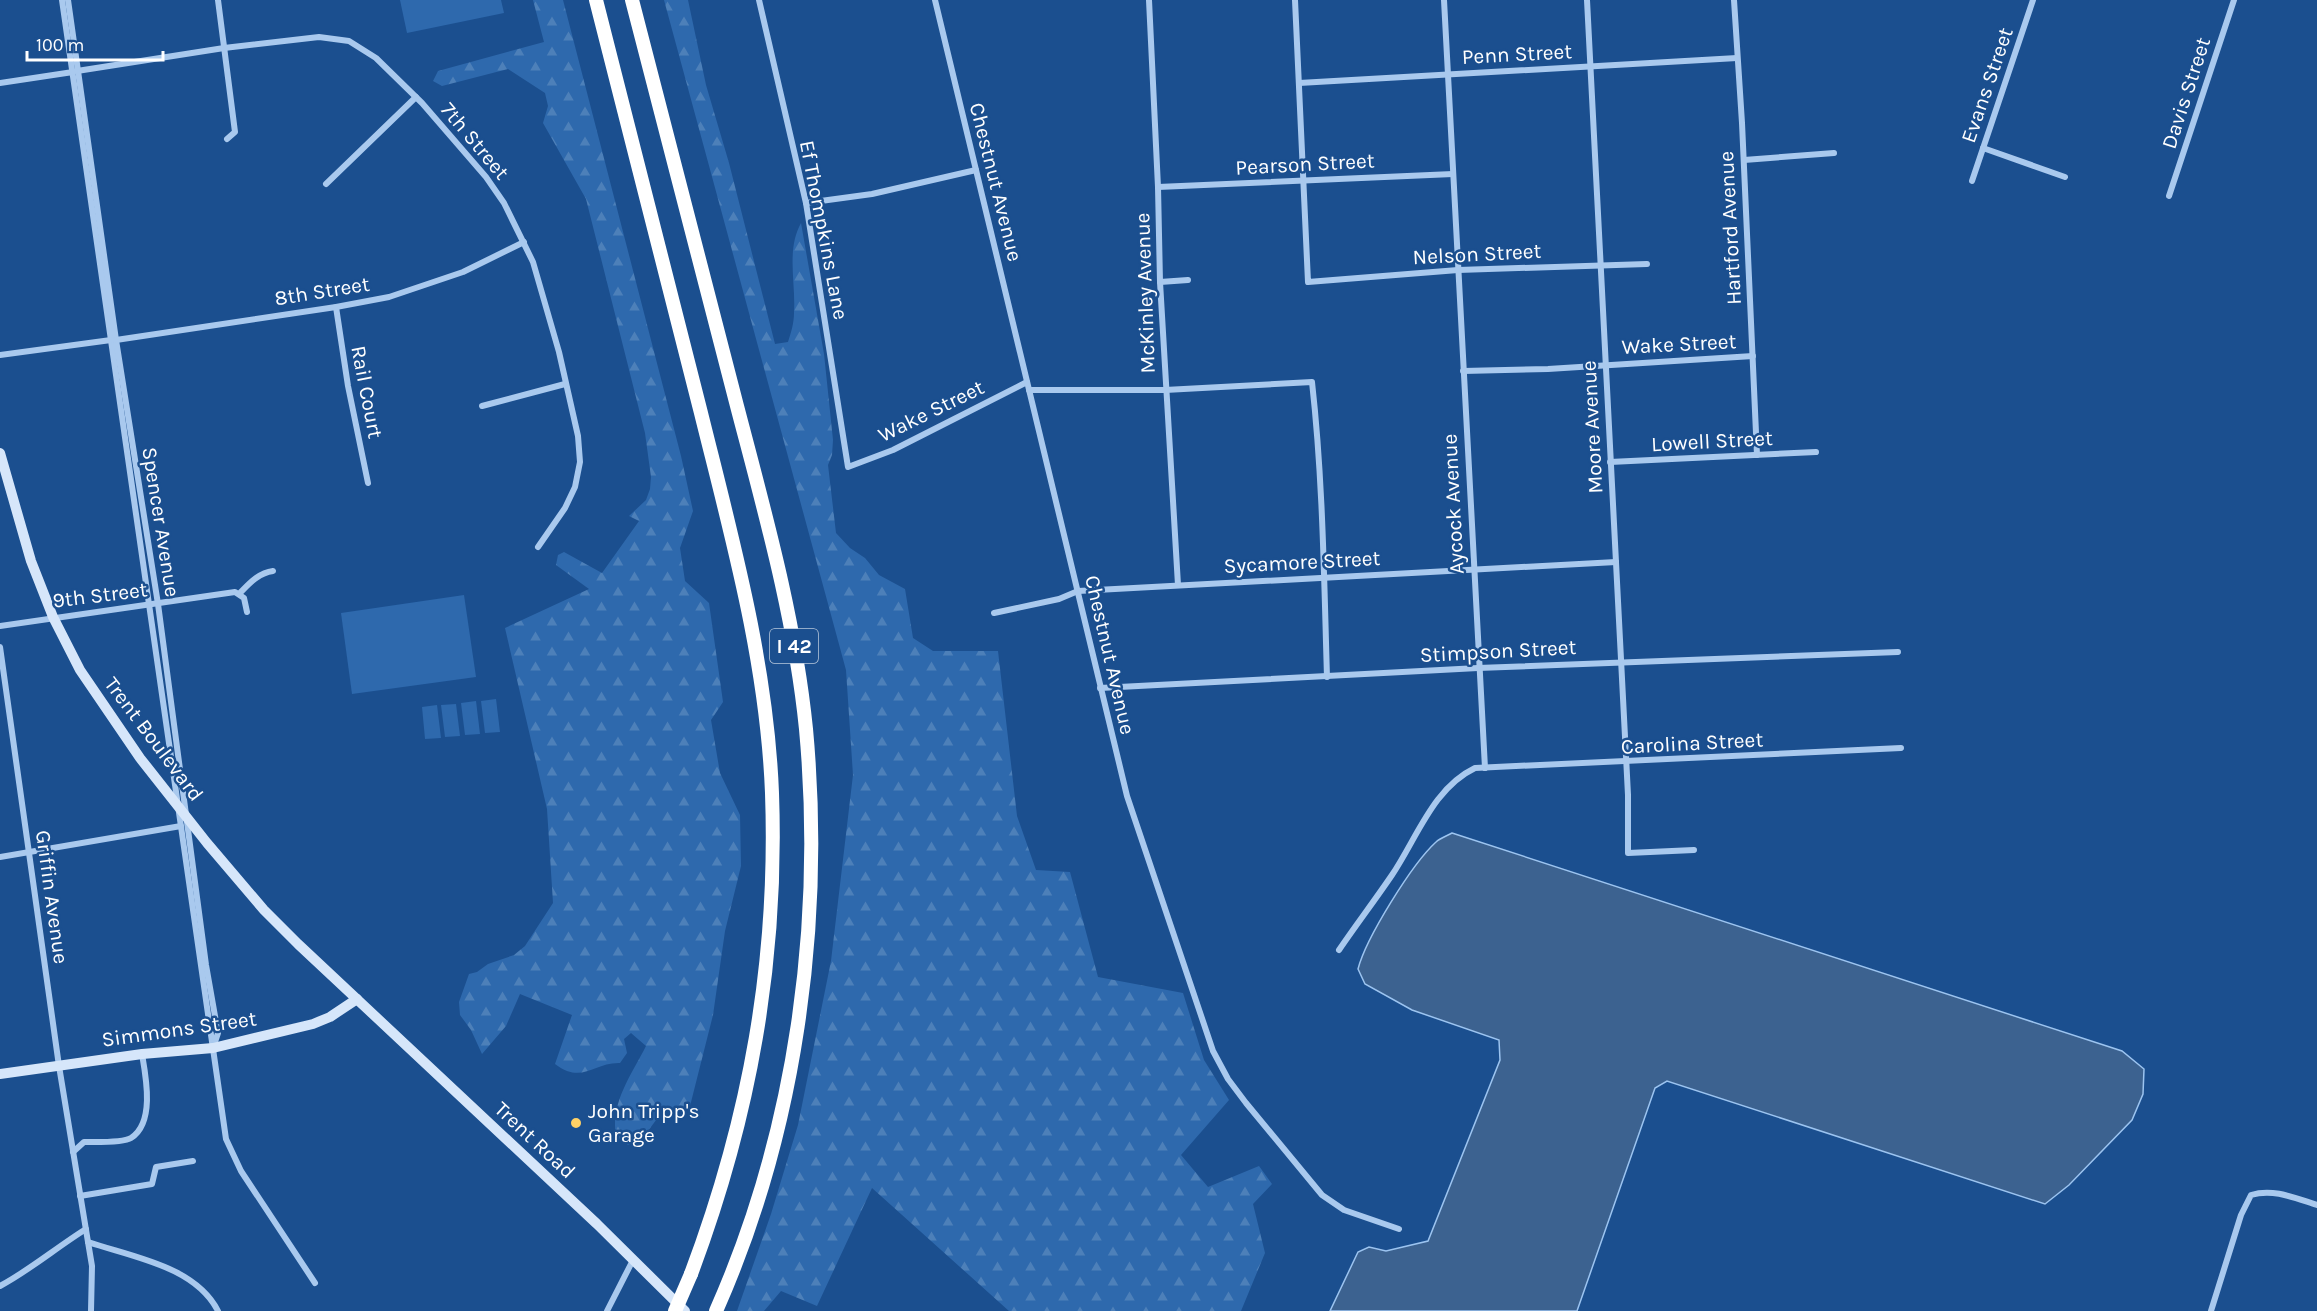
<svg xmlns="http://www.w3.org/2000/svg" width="2317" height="1311" font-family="Karla,sans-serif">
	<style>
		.forest { fill: url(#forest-firs) }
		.pitch { fill: #2e69ad }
		.water { fill: #3c6290; stroke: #9cc4f0; stroke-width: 1.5 }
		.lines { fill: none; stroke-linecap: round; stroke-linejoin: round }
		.street { stroke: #a9c9ee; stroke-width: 6 }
		.secondary { stroke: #d6e6fa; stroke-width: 10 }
		.highway { stroke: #fff; stroke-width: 14 }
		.highway-bridge { stroke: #fff; stroke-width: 14 }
		.poi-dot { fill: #ffd166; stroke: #1b4f8f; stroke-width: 2 }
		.labels { text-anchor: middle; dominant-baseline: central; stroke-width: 5; stroke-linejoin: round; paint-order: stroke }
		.shield { fill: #1b4f8f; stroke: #bbcadd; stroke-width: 1.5 }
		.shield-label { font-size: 20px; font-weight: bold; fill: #fff }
		.street-label { font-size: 21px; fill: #fff; stroke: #1b4f8f }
		.poi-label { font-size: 21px; fill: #fff; stroke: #1b4f8f; text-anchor: start }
	</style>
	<defs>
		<pattern id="forest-firs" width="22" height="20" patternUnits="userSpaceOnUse" patternTransform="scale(1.5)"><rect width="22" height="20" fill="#2e69ad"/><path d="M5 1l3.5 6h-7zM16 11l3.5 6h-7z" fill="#4d80b9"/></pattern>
	</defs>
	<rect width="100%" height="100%" fill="#1b4f8f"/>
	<g class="forest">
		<path d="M533,0H563L681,456L693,511L680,548L685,581L709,603L723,702L711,720L720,773L740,815L741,866L725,931L713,1015L689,1110L665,1108L642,1139L628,1145L616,1136C610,1103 632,1074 646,1046L631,1033L624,1039L627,1053L620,1063C593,1062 583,1085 555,1064L572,1015L520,994L506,1026L482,1054L471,1030L460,1015L459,1002L469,974L477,972L488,964L514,955L525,946L553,903L547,809L505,628L589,589L556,565L558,555L564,552L602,573L639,521L629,516L646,500L650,489L651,477L645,433L586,199L543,123L548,106L545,93L508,69L442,86L433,81L438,71L544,42Z"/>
		<path d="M664,0H688L706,85L729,163L775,344L788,342C791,333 794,323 794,313C796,283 786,250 801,223L824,354L833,440L832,455L828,465L836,533L850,548L865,558L879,575L905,589L913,638L933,651H998L1017,816L1036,870L1070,872L1098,977L1183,993L1204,1060L1229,1100L1181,1155L1208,1187L1259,1166L1272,1184L1253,1204L1265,1253L1241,1311H1009L872,1188L817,1306L781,1291L764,1311H737L771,1214L798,1125L831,961L853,775L846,670Z"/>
	</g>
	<g class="pitch">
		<path d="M400,0H501L504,13L407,33Z"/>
		<path d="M464,595L476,677L352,694L341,613Z"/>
		<path d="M496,699L500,732L485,733L481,701Z"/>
		<path d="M476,701L480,734L465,735L461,703Z"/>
		<path d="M456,704L460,736L445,737L441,705Z"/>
		<path d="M437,705L441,738L425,739L422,707Z"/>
	</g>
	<path class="water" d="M1452,833L2122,1051L2144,1069L2143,1094L2132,1120L2069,1185L2045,1204L1667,1081L1655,1088L1577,1311H1330L1358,1252L1369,1247L1386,1251L1428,1241L1500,1060L1499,1040L1412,1010L1365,984L1358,969C1366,938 1412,864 1436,842C1440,838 1447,836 1452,833Z"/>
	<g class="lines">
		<g class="street">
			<path d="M62,0L226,1139L241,1171L315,1283"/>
			<path d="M68,0L116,340L158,604L206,965L218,1033L214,1045"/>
			<path d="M218,0L235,132L227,139"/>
			<path d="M759,0L806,203L848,467L893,450L1027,382"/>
			<path d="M935,0L1127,796L1213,1051L1228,1079L1246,1103L1322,1195L1344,1210L1399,1229"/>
			<path d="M1149,0L1158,187L1160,282L1178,585"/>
			<path d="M1295,0L1308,282L1458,270L1647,264"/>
			<path d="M1444,0L1485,768"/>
			<path d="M1587,0L1628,795V853L1694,850"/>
			<path d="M1734,0L1742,123L1757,455"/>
			<path d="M77,71L224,48L319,37L349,41L376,58L422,103L486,177L504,203L533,262L559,352L578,436L580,462L575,487L565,508L538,547"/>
			<path d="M0,83L73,72"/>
			<path d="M1299,83L1737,58"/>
			<path d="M1983,148L2065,177"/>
			<path d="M1744,160L1834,153"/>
			<path d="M1972,181L2033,0"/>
			<path d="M326,184L416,97"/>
			<path d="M1158,187L1453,174"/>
			<path d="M2169,196L2234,0"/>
			<path d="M806,203L872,194L976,170"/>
			<path d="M1160,282L1188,280"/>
			<path d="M336,307L348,386L368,483"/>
			<path d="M116,340L336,307L389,297L463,272L524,242"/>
			<path d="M0,355L111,340"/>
			<path d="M1463,371L1548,369L1753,356"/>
			<path d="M1029,390H1165L1312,382C1323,480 1324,579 1327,677"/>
			<path d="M482,406L565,384"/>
			<path d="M1610,462L1816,452"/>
			<path d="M239,594C249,584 258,573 273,571"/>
			<path d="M994,613L1059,599L1078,591L1616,562"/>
			<path d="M0,626L235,592L244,598L247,612"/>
			<path d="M0,647L59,1066L88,1242L92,1266L91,1311"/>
			<path d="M1100,688L1478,668L1898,652"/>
			<path d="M0,857L181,826"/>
			<path d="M1339,950C1356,925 1375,900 1392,875C1417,838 1433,788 1475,768L1901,748"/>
			<path d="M73,1152L84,1142C94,1142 123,1143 131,1138C155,1123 146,1077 142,1054"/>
			<path d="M80,1196L152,1184L156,1167L193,1161"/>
			<path d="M88,1242C132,1257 195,1266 218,1311"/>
			<path d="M0,1286C30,1270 57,1247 86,1229"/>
			<path d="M607,1311L633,1260"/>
			<path d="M2211,1311L2241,1215L2251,1195C2273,1188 2295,1198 2317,1205"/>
		</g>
		<g class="secondary">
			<path d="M0,453L31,561L53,617L80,670L140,758L207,843L264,910L298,944L597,1224L685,1311"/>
			<path d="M0,1074L142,1054L213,1048L313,1024L330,1017L357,999"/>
		</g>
		<g class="highway">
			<path d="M596,0C631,138 666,275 701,413C732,538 767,663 772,793C778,961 750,1117 691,1274"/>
			<path d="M632,0C667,135 702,270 737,406C765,513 795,619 806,729C824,924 796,1131 716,1311"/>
		</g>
		<path class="highway-bridge" d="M675,1311L691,1274"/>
	</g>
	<circle class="poi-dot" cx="576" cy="1123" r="6"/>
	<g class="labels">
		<rect class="shield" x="770" y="629" width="48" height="34" rx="4.5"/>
		<g class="shield-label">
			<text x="794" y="646">I 42</text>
		</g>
		<g class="street-label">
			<text transform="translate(1517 54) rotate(-3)">Penn Street</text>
			<text transform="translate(1987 85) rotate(-71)">Evans Street</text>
			<text transform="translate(2186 93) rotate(-72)">Davis Street</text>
			<text transform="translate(475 141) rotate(50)">7th Street</text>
			<text transform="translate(1305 164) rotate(-3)">Pearson Street</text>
			<text transform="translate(996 182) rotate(76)">Chestnut Avenue</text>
			<text transform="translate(1730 228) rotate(-93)">Hartford Avenue</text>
			<text transform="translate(824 230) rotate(79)">Ef Thompkins Lane</text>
			<text transform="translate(1477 254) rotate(-3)">Nelson Street</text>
			<text transform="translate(322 291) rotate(-9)">8th Street</text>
			<text transform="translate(1145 293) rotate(-92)">McKinley Avenue</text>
			<text transform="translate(1679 344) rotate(-3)">Wake Street</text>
			<text transform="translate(367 392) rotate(79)">Rail Court</text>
			<text transform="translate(931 411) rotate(-26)">Wake Street</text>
			<text transform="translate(1592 427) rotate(-93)">Moore Avenue</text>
			<text transform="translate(1712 441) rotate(-3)">Lowell Street</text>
			<text transform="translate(1453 504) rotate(-93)">Aycock Avenue</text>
			<text transform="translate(161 522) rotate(81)">Spencer Avenue</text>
			<text transform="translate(1302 562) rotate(-3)">Sycamore Street</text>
			<text transform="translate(100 595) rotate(-7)">9th Street</text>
			<text transform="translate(1498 651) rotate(-3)">Stimpson Street</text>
			<text transform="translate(1110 655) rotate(77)">Chestnut Avenue</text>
			<text transform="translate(154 739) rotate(53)">Trent Boulevard</text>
			<text transform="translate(1692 743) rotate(-3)">Carolina Street</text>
			<text transform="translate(52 897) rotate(82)">Griffin Avenue</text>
			<text transform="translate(179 1029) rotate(-8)">Simmons Street</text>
			<text transform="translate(535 1140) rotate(43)">Trent Road</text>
		</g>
		<g class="poi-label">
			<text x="588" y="1111">John Tripp's<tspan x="588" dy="24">Garage</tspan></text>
		</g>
	</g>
	<path d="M27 51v9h136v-9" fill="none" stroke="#ffffff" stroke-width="3"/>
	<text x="36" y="51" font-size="18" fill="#ffffff" stroke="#1b4f8f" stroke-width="4.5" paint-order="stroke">100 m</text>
</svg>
